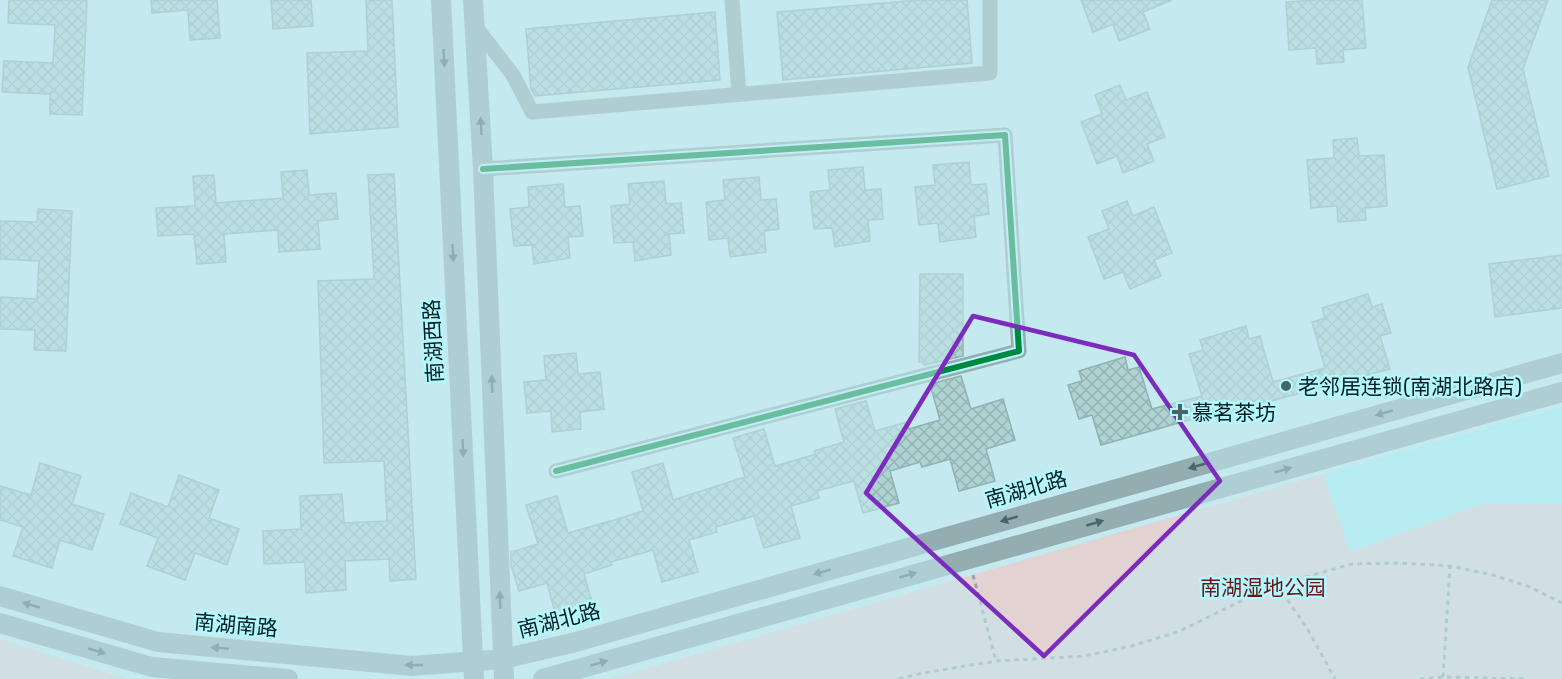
<svg xmlns="http://www.w3.org/2000/svg" width="1562" height="679" font-family="Rubik,'Noto Sans SC',sans-serif">
	<style>
		.built { fill: #a5edf6 }
		.park { fill: #e2d3d2 }
		.building { fill: url(#building-cross-hatch); stroke: #91b2b3; stroke-width: 1.5 }
		.lines { fill: none; stroke-linecap: round; stroke-linejoin: round }
		.path { stroke: #92a8aa; stroke-width: 3; stroke-dasharray: 4.5 4.5; stroke-linecap: butt }
		.minor { stroke: #97abad; stroke-width: 15 }
		.major { stroke: #93adb1; stroke-width: 20 }
		.cycleway-casing { stroke: #b3f7ff; stroke-width: 10 }
		.cycleway { stroke: #00873e; stroke-width: 6 }
		.oneway { fill: #4a6669 }
		.marked { fill: none; stroke: #7b2cbf; stroke-width: 4.5; stroke-linejoin: round }
		.poi-dot { fill: #466569; stroke: #b3f7ff; stroke-width: 2 }
		.labels { text-anchor: middle; dominant-baseline: central; stroke-width: 5; stroke-linejoin: round; paint-order: stroke }
		.street-label { font-size: 21px; fill: #021e21; stroke: #b3f7ff }
		.poi-label { font-size: 21px; fill: #021e21; stroke: #b3f7ff; text-anchor: start }
		.park-label { font-size: 21px; fill: #6e1517; stroke: #b3f7ff }
	</style>
	<defs>
		<pattern id="building-cross-hatch" width="8" height="8" patternUnits="userSpaceOnUse" patternTransform="scale(1.5)"><rect width="8" height="8" fill="#afd2d2"/><path d="M0 0l8 8M0 8l8-8" fill="none" stroke="#95b4b4"/></pattern>
	</defs>
	<rect width="100%" height="100%" fill="#c4e9ee"/>
	<path class="built" d="M1562,407V504L1484,503L1349,552L1323,474Z"/>
	<g class="park">
		<path d="M1323,474L1350,552L1484,503L1562,504V679H610Z"/>
		<path d="M0,639L126,679H0Z"/>
	</g>
	<g class="building">
		<path d="M9,0H87L82,115L50,114V94L2,92L4,61L53,63L55,25L8,23Z"/>
		<path d="M151,0H217L220,38L190,40L188,10L152,13Z"/>
		<path d="M271,0H311L313,26L273,29Z"/>
		<path d="M366,0H392L398,127L310,134L307,53L368,51Z"/>
		<path d="M920,0H967L972,63L783,80L777,12Z"/>
		<path d="M1081,0H1172L1143,12L1150,29L1119,41L1113,24L1093,32Z"/>
		<path d="M1317,0H1362L1366,48L1343,50L1344,62L1317,64L1316,48L1289,50L1286,2Z"/>
		<path d="M1492,0H1548L1523,69L1549,176L1497,189L1468,67Z"/>
		<path d="M715,12L720,80L535,96L531,89L526,29Z"/>
		<path d="M1120,85L1126,100L1147,92L1165,137L1147,144L1154,161L1123,173L1117,156L1097,164L1081,122L1102,114L1095,95Z"/>
		<path d="M1357,138L1359,156L1384,155L1387,206L1365,208L1366,220L1338,222L1337,206L1311,208L1307,160L1334,158L1333,140Z"/>
		<path d="M969,162L971,185L986,184L989,214L974,216L976,237L940,242L938,223L919,225L915,187L935,185L933,165Z"/>
		<path d="M863,167L865,190L881,189L883,219L868,220L870,241L835,247L832,228L814,229L810,192L830,190L828,170Z"/>
		<path d="M307,170L309,195L336,193L338,219L318,221L320,249L279,252L278,230L224,234L226,262L197,264L194,234L158,236L156,208L195,206L193,176L214,175L216,203L283,198L281,172Z"/>
		<path d="M394,174L416,579L390,581L389,559L345,561L346,590L306,593L305,562L264,564L263,531L301,529L300,496L342,494L344,523L387,521L384,461L324,463L318,281L374,279L368,175Z"/>
		<path d="M759,177L761,200L776,199L779,229L764,231L766,252L730,257L728,238L709,240L706,202L725,200L723,180Z"/>
		<path d="M664,181L666,204L681,203L684,233L669,234L671,255L635,261L633,242L614,243L611,206L630,204L628,184Z"/>
		<path d="M563,184L565,207L580,206L583,236L568,237L570,258L534,264L532,245L514,246L510,209L529,207L528,187Z"/>
		<path d="M1127,201L1133,216L1154,207L1172,253L1154,260L1161,276L1130,289L1123,272L1104,279L1088,237L1109,229L1102,211Z"/>
		<path d="M38,209L72,211L66,351L34,350L35,330L0,329V297L37,299L39,261L0,259V221L37,222Z"/>
		<path d="M1562,255V308L1495,317L1489,264Z"/>
		<path d="M920,274H963V356L924,365L923,362H919Z"/>
		<path d="M1368,294L1372,307L1382,304L1391,333L1380,336L1390,369L1222,414L1221,411L1101,445L1092,415L1079,419L1068,385L1082,381L1079,371L1125,357L1128,370L1139,367L1152,409L1202,396L1189,354L1203,350L1200,340L1246,326L1249,339L1260,336L1273,382L1325,368L1312,322L1325,318L1322,308Z"/>
		<path d="M576,353L578,374L600,372L604,409L580,412L581,429L552,432L551,411L527,413L524,382L546,380L544,356Z"/>
		<path d="M961,376L971,409L1003,399L1015,440L986,449L995,481L959,491L950,459L922,467L920,462L890,471L899,503L863,513L854,481L817,491L819,498L791,506L800,538L764,548L754,516L716,527L717,532L689,540L698,572L662,582L653,550L611,562L612,565L584,574L593,605L556,616L547,583L519,591L511,565V552L538,544L526,505L557,496L568,533L614,520L643,511L632,472L663,463L673,500L745,477L733,438L764,429L775,466L816,454L814,451L844,442L835,409L866,401L875,431L907,422L909,429L940,420L930,384Z"/>
		<path d="M40,463L81,476L72,504L104,514L92,550L60,540L52,568L13,556L23,527L0,520V486L31,495Z"/>
		<path d="M179,475L219,490L209,518L239,529L227,565L195,553L185,580L147,566L158,538L120,524L131,493L168,507Z"/>
	</g>
	<g class="lines">
		<g class="path">
			<path d="M973,575L996,661"/>
			<path d="M1277,585L1307,628L1335,679"/>
			<path d="M1443,677L1450,566"/>
			<path d="M899,679L923,673L996,661L1084,656L1132,646L1180,631L1255,594L1277,585L1352,564L1400,563L1450,566L1493,575L1530,587L1562,603"/>
			<path d="M1420,679L1443,677L1526,679"/>
		</g>
		<g class="minor">
			<path d="M732,0L739,94"/>
			<path d="M475,26L513,75L532,112L990,73V0"/>
			<path d="M483,169L1005,135L1019,351L556,471"/>
		</g>
		<g class="major">
			<path d="M441,0L474,679"/>
			<path d="M473,0L483,169L504,679"/>
			<path d="M0,596L158,642L412,666L503,659L572,643L1562,363"/>
			<path d="M0,623L152,667L288,679"/>
			<path d="M543,679L1562,392"/>
		</g>
		<g class="cycleway-casing">
			<path id="cycleway" d="M483,169L1005,135L1019,351L556,471"/>
		</g>
		<use href="#cycleway" class="cycleway"/>
	</g>
	<defs><path id="oneway-solid" d="M-6-.8H1V-3.2L6.5 0L1 3.2V.8H-6Z" transform="scale(1.5)"/></defs>
	<g class="oneway">
		<use href="#oneway-solid" transform="translate(444 58) rotate(87)"/>
		<use href="#oneway-solid" transform="translate(481 126) rotate(-93)"/>
		<use href="#oneway-solid" transform="translate(453 253) rotate(87)"/>
		<use href="#oneway-solid" transform="translate(492 384) rotate(-92)"/>
		<use href="#oneway-solid" transform="translate(1384 413) rotate(164)"/>
		<use href="#oneway-solid" transform="translate(463 448) rotate(87)"/>
		<use href="#oneway-solid" transform="translate(1197 466) rotate(164)"/>
		<use href="#oneway-solid" transform="translate(1283 470) rotate(-16)"/>
		<use href="#oneway-solid" transform="translate(1009 519) rotate(164)"/>
		<use href="#oneway-solid" transform="translate(1095 523) rotate(-16)"/>
		<use href="#oneway-solid" transform="translate(822 572) rotate(164)"/>
		<use href="#oneway-solid" transform="translate(908 575) rotate(-16)"/>
		<use href="#oneway-solid" transform="translate(500 600) rotate(-92)"/>
		<use href="#oneway-solid" transform="translate(31 605) rotate(-164)"/>
		<use href="#oneway-solid" transform="translate(220 648) rotate(-175)"/>
		<use href="#oneway-solid" transform="translate(97 651) rotate(16)"/>
		<use href="#oneway-solid" transform="translate(599 663) rotate(-16)"/>
		<use href="#oneway-solid" transform="translate(414 665) rotate(180)"/>
	</g>
	<path d="M0 0H1562V679H0ZM973,316L1134,355L1220,481L1044,656L866,493Z" fill="#c4e9ee" fill-opacity=".55" fill-rule="evenodd"/>
	<path class="marked" d="M973,316L1134,355L1220,481L1044,656L866,493Z"/>
	<g class="poi-dot">
		<circle cx="1286" cy="386" r="6"/>
		<path d="M1177 403h6v6h6v6h-6v6h-6v-6h-6v-6h6z"/>
	</g>
	<g class="labels">
		<g class="street-label">
			<text transform="translate(433 341) rotate(-93)">南湖西路</text>
			<text transform="translate(1026 489) rotate(-16)">南湖北路</text>
			<text transform="translate(559 620) rotate(-14)">南湖北路</text>
			<text transform="translate(236 625) rotate(5)">南湖南路</text>
		</g>
		<g class="poi-label">
			<text x="1298" y="386">老邻居连锁(南湖北路店)</text>
			<text x="1192" y="412">慕茗茶坊</text>
		</g>
		<g class="park-label">
			<text x="1263" y="587">南湖湿地公园</text>
		</g>
	</g>
</svg>
